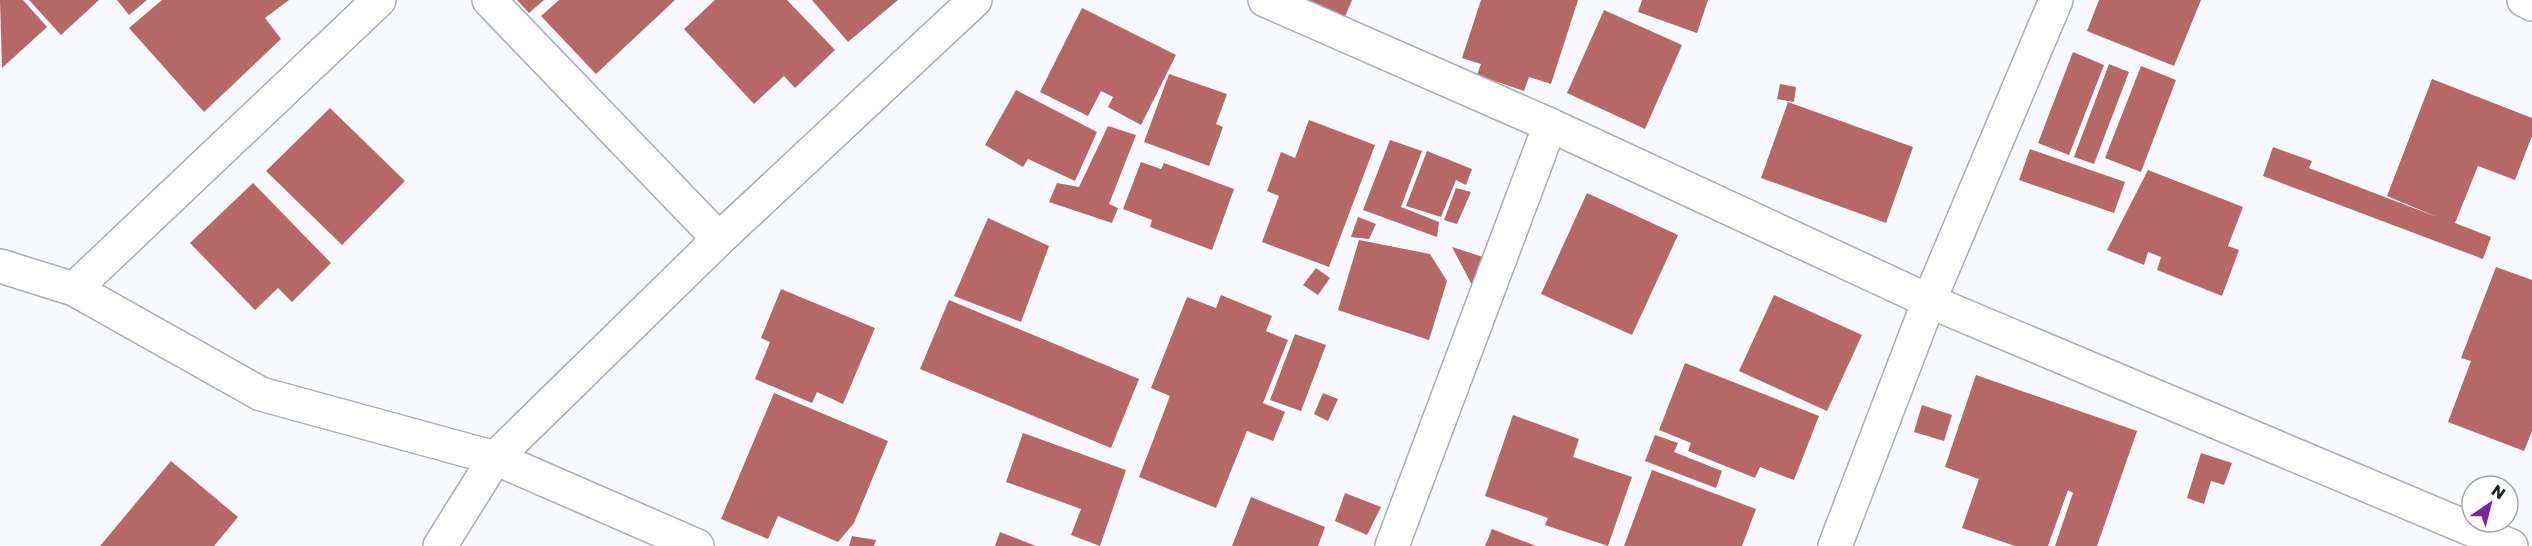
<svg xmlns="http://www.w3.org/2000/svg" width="2532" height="546" font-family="Poppins,sans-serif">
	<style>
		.building { fill: #b66867 }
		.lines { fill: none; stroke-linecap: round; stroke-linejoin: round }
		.minor-casing { stroke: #a7adb7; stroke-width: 36 }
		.minor { stroke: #fff; stroke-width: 33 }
	</style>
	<rect width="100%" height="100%" fill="#f8faff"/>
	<g class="building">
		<path d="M0,0H23L47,27L2,68Z"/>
		<path d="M29,0H99L61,35Z"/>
		<path d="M117,0H147L129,15Z"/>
		<path d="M162,0H289L265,18L281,39L204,112L129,28Z"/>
		<path d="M517,0H544L529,13Z"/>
		<path d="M559,0H675L596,74L541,16Z"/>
		<path d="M715,0H787L835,50L795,88L784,76L754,104L684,29Z"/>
		<path d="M812,0H898L848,42Z"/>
		<path d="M1296,0H1352L1344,19Z"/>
		<path d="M1481,0H1578L1551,84L1529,77L1524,91L1477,75L1481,64L1462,58Z"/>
		<path d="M1642,0H1708L1697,33L1638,12Z"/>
		<path d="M2099,0H2201L2174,66L2087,31Z"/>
		<path d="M1082,8L1176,55L1141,125L1108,107L1113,97L1101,91L1088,116L1040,92Z"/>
		<path d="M1604,10L1682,45L1645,129L1567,93Z"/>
		<path d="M2073,52L2104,65L2069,155L2038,143Z"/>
		<path d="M2109,64L2129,72L2094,164L2074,157Z"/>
		<path d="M2141,66L2176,80L2141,172L2105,158Z"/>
		<path d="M1169,74L1227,94L1216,124L1223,127L1209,166L1144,142Z"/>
		<path d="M2432,79L2532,118V136L2515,180L2478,166L2455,223L2491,237L2483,259L2263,176L2273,147L2312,161L2309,168L2437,217L2387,196Z"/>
		<path d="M1780,84L1796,87L1794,102L1777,99Z"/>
		<path d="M1016,90L1097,132L1075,181L1028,159L1023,167L985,145Z"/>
		<path d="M1788,102L1913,147L1886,223L1761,178Z"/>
		<path d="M330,108L405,181L342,245L266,171Z"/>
		<path d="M1309,120L1375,145L1329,267L1262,242L1279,196L1267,191L1281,152L1295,158Z"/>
		<path d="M1108,126L1136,135L1109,204L1118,208L1112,223L1049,202L1057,183L1079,187Z"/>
		<path d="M1390,140L1422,151L1401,207L1439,222L1437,237L1363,210Z"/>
		<path d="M2030,149L2125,182L2114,213L2019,180Z"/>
		<path d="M1427,151L1472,169L1466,185L1456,180L1441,217L1406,206Z"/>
		<path d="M1141,162L1161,169L1164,163L1234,189L1212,250L1150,227L1152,220L1123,209Z"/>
		<path d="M2148,170L2243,207L2228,246L2239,250L2222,296L2157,270L2161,257L2148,252L2144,265L2107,250Z"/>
		<path d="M253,183L331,263L292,302L278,288L255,310L190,243Z"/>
		<path d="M1456,188L1471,192L1457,224L1444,220Z"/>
		<path d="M1587,193L1678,235L1632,335L1541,294Z"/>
		<path d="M1358,217L1376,224L1369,239L1351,237Z"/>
		<path d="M988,218L1049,246L1021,322L954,296Z"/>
		<path d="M1359,240L1430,254L1447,281L1429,340L1338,310Z"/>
		<path d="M1452,247L1483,257L1473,287Z"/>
		<path d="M2496,267L2532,280V431L2524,451L2448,422L2471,361L2461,358Z"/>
		<path d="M1316,268L1330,278L1318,295L1303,285Z"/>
		<path d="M781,289L875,328L843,404L817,392L812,403L755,379L770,342L761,338Z"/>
		<path d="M1221,295L1272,316L1266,331L1288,340L1263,403L1285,412L1273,441L1247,431L1216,508L1139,477L1170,396L1151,388L1187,297L1216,308Z"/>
		<path d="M1774,295L1862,335L1827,411L1739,371Z"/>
		<path d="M949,300L1139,379L1111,448L920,369Z"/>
		<path d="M1295,334L1326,345L1301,411L1270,400Z"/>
		<path d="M1685,363L1819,416L1794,480L1760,467L1755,478L1688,451L1691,443L1659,430Z"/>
		<path d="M1976,375L2137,431L2097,546H2055L2073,493L2068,490L2048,546H2015L1962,528L1979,479L1945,467Z"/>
		<path d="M774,393L888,441L854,523L838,542L778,516L768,539L721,519Z"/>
		<path d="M1323,393L1338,399L1328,421L1314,414Z"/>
		<path d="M1922,405L1952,415L1944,441L1914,432Z"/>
		<path d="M1513,415L1579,439L1573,457L1632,477L1608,546L1545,525L1548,518L1485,496Z"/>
		<path d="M1023,433L1126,470L1100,546L1071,535L1081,509L1006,482Z"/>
		<path d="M1655,435L1678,443L1674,452L1722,471L1716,488L1645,461Z"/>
		<path d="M2201,453L2232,463L2224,485L2211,481L2204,504L2187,498Z"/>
		<path d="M171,461L238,517L214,546H100Z"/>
		<path d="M1652,470L1756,509L1742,546H1624Z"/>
		<path d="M1345,493L1381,507L1367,535L1335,521Z"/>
		<path d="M1251,497L1325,527L1318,546H1232Z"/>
		<path d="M1492,529L1536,546H1485Z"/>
		<path d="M1000,532L1036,546H995Z"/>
		<path d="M852,536L876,540L874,546H849Z"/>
	</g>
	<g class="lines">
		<g class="minor-casing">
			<g id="minor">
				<path d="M489,0L719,239"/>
				<path d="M1265,0L1550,125L1929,301L2511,546"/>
				<path d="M2524,0L2532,4"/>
				<path d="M0,266L74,289L261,394L495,458L697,546"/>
				<path d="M74,289L379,0"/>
				<path d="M440,546L495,458L719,239L975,0"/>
				<path d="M1392,546L1550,125"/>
				<path d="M1835,546L1929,301L2056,0"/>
			</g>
		</g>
		<use href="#minor" class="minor"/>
	</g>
	<g transform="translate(2490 504) rotate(35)"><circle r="28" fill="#ffffff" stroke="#a5a6a7" stroke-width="1.5"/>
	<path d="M0-4.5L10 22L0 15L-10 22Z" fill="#7b2696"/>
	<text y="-9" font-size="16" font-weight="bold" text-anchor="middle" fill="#1e2124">N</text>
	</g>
</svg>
